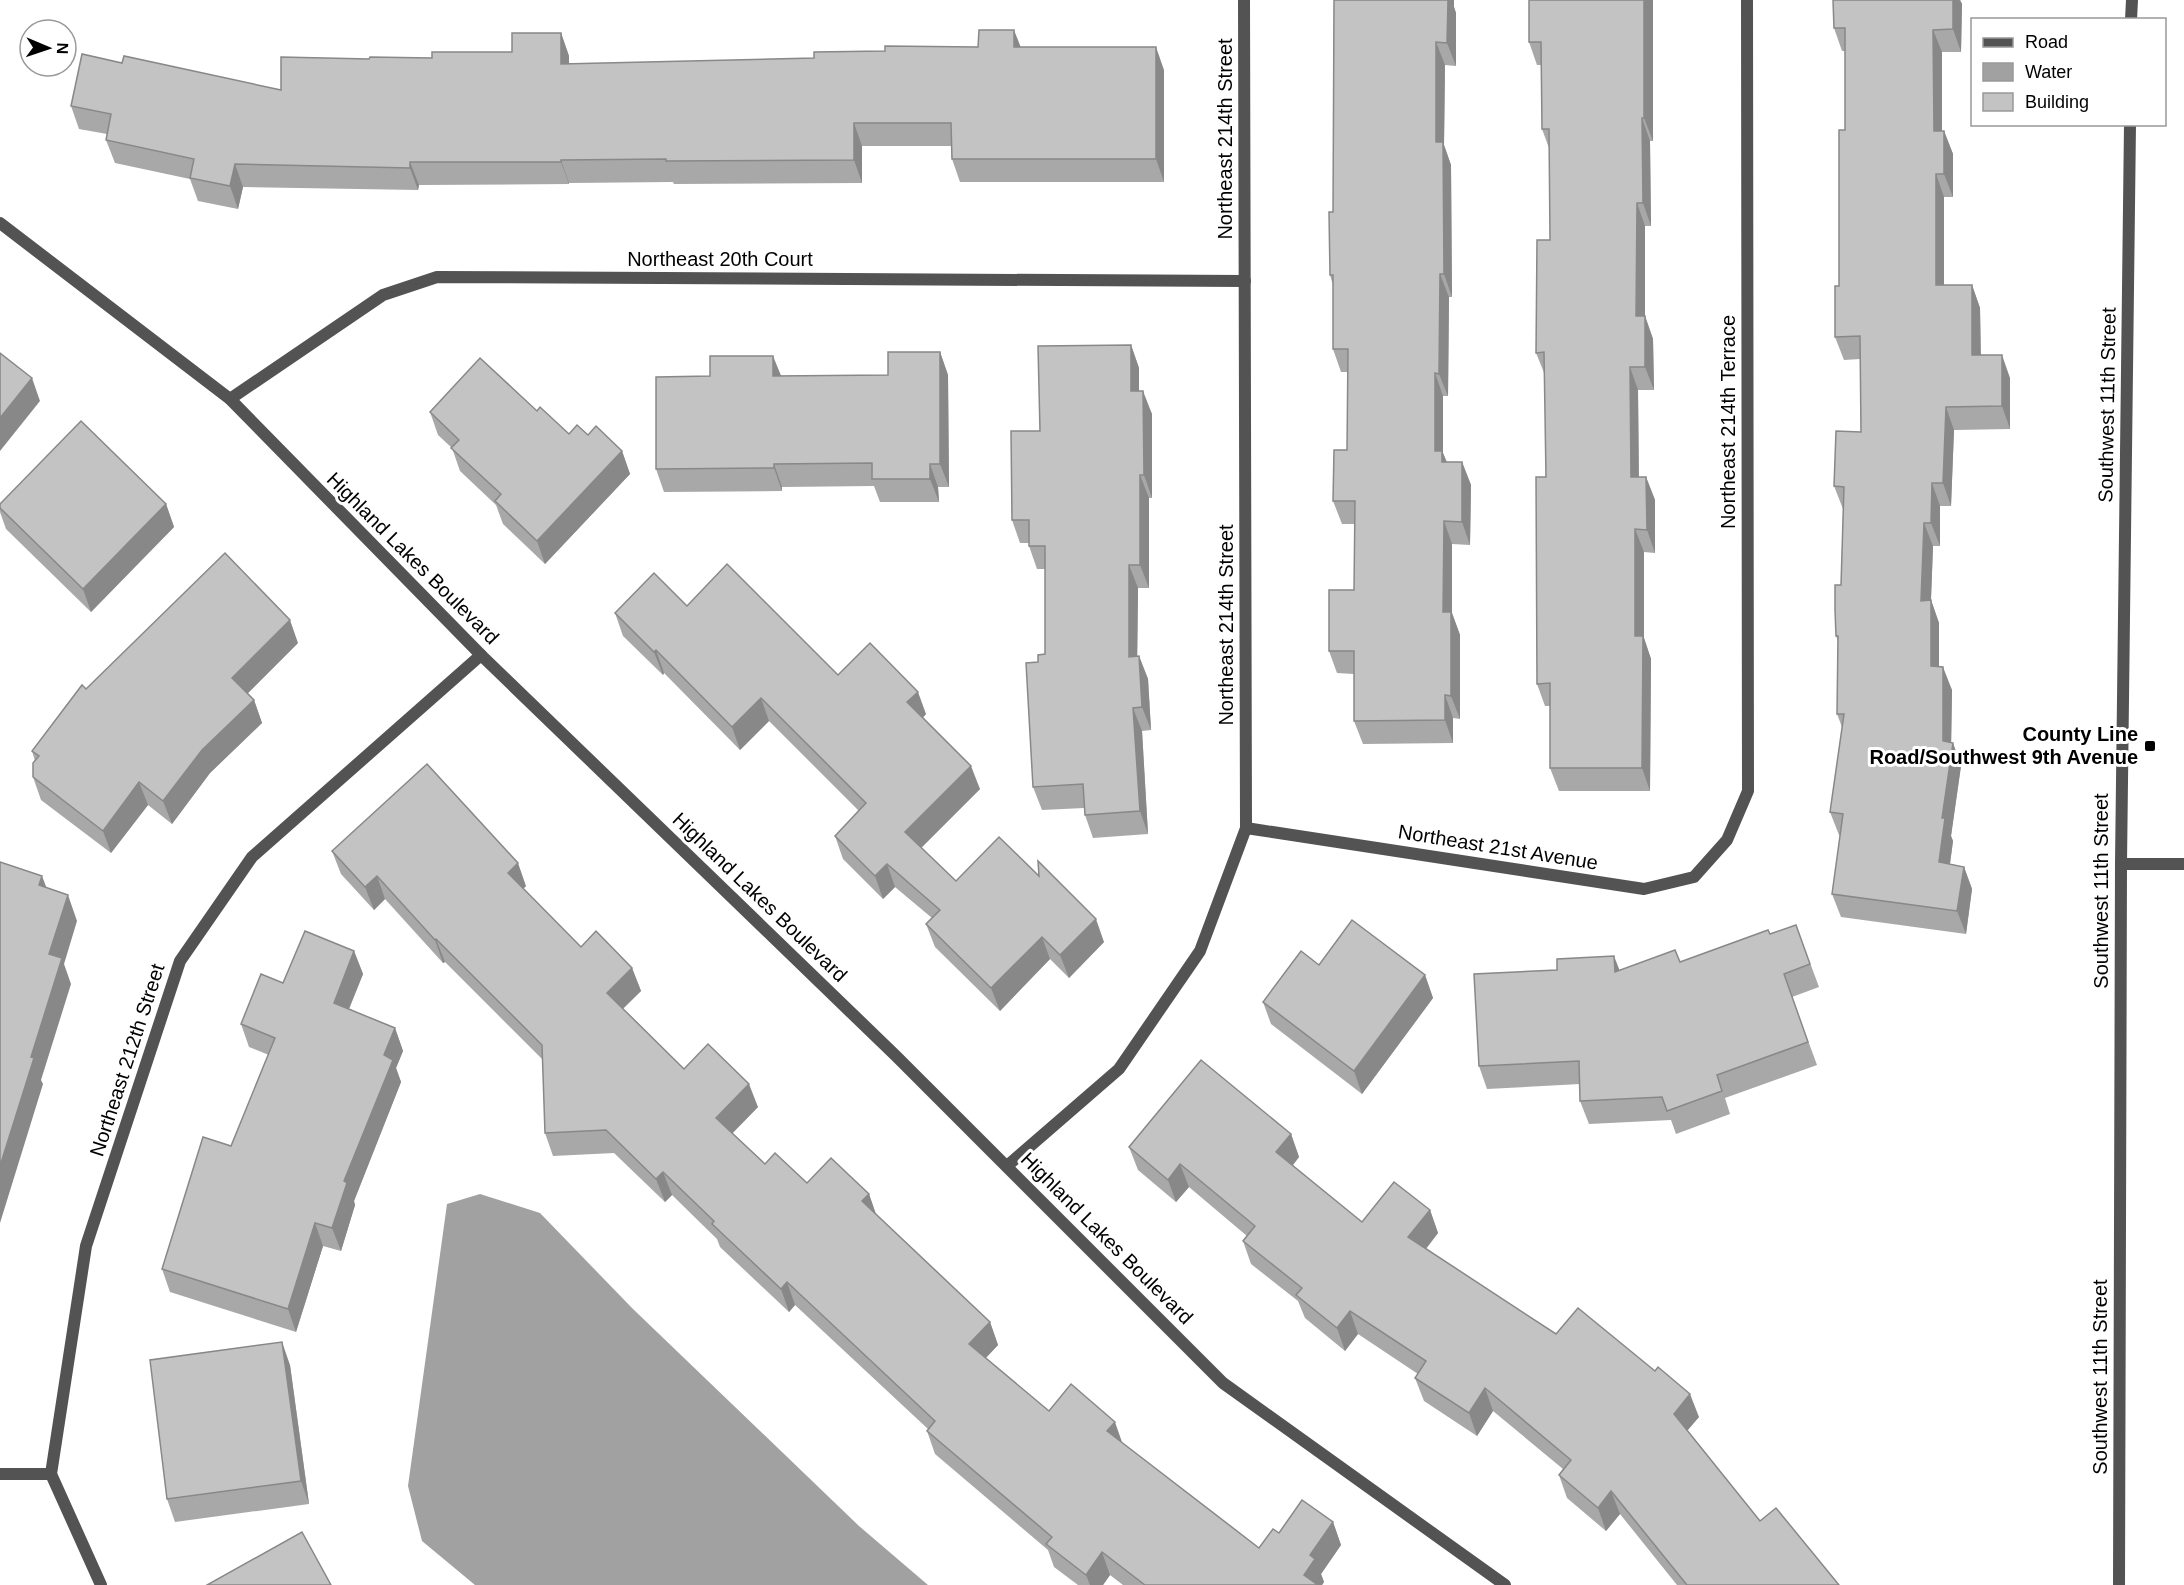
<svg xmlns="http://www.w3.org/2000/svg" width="2184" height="1585" font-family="Arial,sans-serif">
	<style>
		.water { fill: #a1a1a1 }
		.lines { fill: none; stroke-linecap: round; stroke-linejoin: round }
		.street { stroke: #535353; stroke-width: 12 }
		.wall { fill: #a8a8a8 }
		.shaded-wall { fill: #888 }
		.building { fill: #c3c3c3; stroke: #888; stroke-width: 1.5 }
		.poi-dot { fill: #000; stroke: #fff; stroke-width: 2 }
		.labels { text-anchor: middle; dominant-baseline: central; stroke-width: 6; stroke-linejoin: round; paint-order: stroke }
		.street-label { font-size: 20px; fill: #000; stroke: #fff }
		.poi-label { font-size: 20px; font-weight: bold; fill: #000; stroke: #fff; text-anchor: end }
	</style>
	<rect width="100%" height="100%" fill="#fff"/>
	<path class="water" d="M480,1194L540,1213L633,1309L859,1526L928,1585H475L422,1541L408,1486L447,1204Z"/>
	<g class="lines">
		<g class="street">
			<path d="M2131,20L2132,0"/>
			<path d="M0,223L230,399L481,655L896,1056L1223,1383L1505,1585"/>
			<path d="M230,399L383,295L437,277L1245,281"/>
			<path d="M1246,828L1644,889L1694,877L1727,840L1748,791L1747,0"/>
			<path d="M2121,864H2184"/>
			<path d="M1007,1166L1119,1069L1200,951L1246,828L1244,0"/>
			<path d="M0,1474H51"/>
			<path d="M101,1585L51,1474L86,1246L180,961L252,857L481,655"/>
			<path d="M2119,1585L2121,864L2130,124"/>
		</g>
	</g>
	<g class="wall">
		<path d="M1334,0H1454V7L1456,13V66L1445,65L1444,145L1451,165L1452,297H1449L1448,396H1443V453L1447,462H1462L1471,485L1470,545L1452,544V613L1460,635V719L1453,718V743L1363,744L1354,721V674L1337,673L1329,651L1354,590L1355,524H1342L1333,501L1347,450V372H1341L1333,349V285L1330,275L1333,212Z"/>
		<path d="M1653,0V141H1650L1651,226H1645V316L1653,339L1654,390H1638L1639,477H1646L1655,500V553L1644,552V638L1651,659L1650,791H1559L1550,768V706H1545L1537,684L1546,477L1545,375L1536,353L1550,240L1549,148L1542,129L1541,65H1537L1529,42Z"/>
		<path d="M1833,0H1960L1962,4L1961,52H1942V131H1944L1953,154V197H1944V285H1972L1980,308L1981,355L2010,378V429L1954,430L1951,506H1940V546H1933L1931,600L1939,623V667L1952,690L1951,743H1953L1961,766L1951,836L1953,841L1950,864L1964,867L1972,889L1966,934L1841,917L1832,894L1840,836L1839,835L1830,812L1842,727L1837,714L1838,641L1836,636L1841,585L1843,509L1834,486L1861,432L1860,359L1844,360L1835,337L1839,286L1845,130V51H1842L1834,28Z"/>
		<path d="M561,33L569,56V64L814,58L1021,47L1164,70V182H960L952,159L951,146H862V183L674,184L673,182L569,183V184L419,185L418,190L243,187L238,209L198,201L190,179L115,163L106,140L107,134L79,129L71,106L122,63L281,90L369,59L432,58L512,52Z"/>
		<path d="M1131,345L1139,368V391L1152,414V498H1149V588H1138L1137,657L1139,656L1148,679L1151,730L1142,731L1148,834L1093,838L1085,815L1084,808L1042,810L1033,787L1038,662L1045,654V569H1037L1029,546V543H1020L1012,520L1040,431Z"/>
		<path d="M940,352L948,375L949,487H938L939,502H880L874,486L782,487V491L664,492L656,469L781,376L888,375Z"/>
		<path d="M537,411L569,434L588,435L622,451L630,474L545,564L503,524L496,505L460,471L452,448L438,435L430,412Z"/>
		<path d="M0,504H166L174,527L91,612L6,529L0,512Z"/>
		<path d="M687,606L926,714L923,718L980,789L921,848L956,881L1104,942L1069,978L1050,959L1000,1011L935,947L926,924L932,918L895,887L883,899L843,859L835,836L859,811L769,721L740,750L664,673L663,675L623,636L615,613Z"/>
		<path d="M298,643L247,694L254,700L262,723L210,773L172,824L148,805L111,853L41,800L33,777L35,761L32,751L86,689Z"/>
		<path d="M332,851L526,886L523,889L581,947L632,968L641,991L623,1009L684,1069L758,1107L732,1133L765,1164L807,1183L869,1194L876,1215L990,1322L998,1345L986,1358L1049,1411L1122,1443L1259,1548L1279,1533L1333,1522L1341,1545L1321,1574L1324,1582L1322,1585H1123L1110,1575L1103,1585H1078L1054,1567L1048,1550L935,1454L927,1431L928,1429L795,1305L789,1312L720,1247L717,1239L672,1195L665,1202L614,1153L553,1156L545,1133L543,1060L445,962L443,963L385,899L374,910L341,874Z"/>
		<path d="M1796,925L1819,987L1792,997L1817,1065L1725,1098L1730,1114L1676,1134L1671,1120L1589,1124L1580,1101V1084L1487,1089L1479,1066L1619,970L1680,962L1770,934Z"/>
		<path d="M354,951L363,974L349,1009L395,1028L403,1051L396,1068L401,1082L354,1201L355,1205L341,1251L323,1246L296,1332L170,1292L162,1269L231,1146L269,1055L249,1047L241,1024L283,983Z"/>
		<path d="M1319,965L1425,975L1433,998L1362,1094L1271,1024L1263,1002Z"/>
		<path d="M1291,1134L1299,1157L1293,1165L1362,1222L1430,1210L1438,1233L1426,1249L1556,1334L1699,1417L1687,1430L1760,1521L1839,1585H1677L1620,1514L1606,1531L1567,1498L1559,1475L1563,1469L1493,1411L1477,1436L1424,1401L1415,1378L1418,1374L1358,1334L1345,1351L1305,1318L1298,1301L1251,1264L1243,1241L1247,1236L1189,1187L1176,1202L1138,1170L1129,1147Z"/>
		<path d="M290,1365L309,1504L175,1522L167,1499Z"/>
	</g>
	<g class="shaded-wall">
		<path d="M1448,0H1454V7L1456,13V66L1447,43Z"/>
		<path d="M1644,0H1653V141L1644,118Z"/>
		<path d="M1953,0H1960L1962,4L1961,52L1953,29Z"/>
		<path d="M1014,30L1023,53L1014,47Z"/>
		<path d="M1933,30L1942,52V154L1934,131Z"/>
		<path d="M561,33L569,56V87L561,64Z"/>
		<path d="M1436,42L1445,65L1444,145L1451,165L1452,297L1444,274L1436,142Z"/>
		<path d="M1156,47L1164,70V182L1156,159Z"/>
		<path d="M1642,118L1650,141L1651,226L1643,203Z"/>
		<path d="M854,123L862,146V183L854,160Z"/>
		<path d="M1944,131L1953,154V197L1944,174Z"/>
		<path d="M561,160L569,183V184L561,162Z"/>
		<path d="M410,162L419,185L418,190L410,168Z"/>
		<path d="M235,164L243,187L238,209L230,186Z"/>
		<path d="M1936,174L1944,197V308L1936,285Z"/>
		<path d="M1637,203L1645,226V339L1636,316Z"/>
		<path d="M1440,274L1449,297L1448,396L1439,374Z"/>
		<path d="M1972,285L1980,308L1981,378L1972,355Z"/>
		<path d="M1645,316L1653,339L1654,390L1645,367Z"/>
		<path d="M1131,345L1139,368V414L1131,391Z"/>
		<path d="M940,352L948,375L949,487L940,464Z"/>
		<path d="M2002,355L2010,378V429L2002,406Z"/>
		<path d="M773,356L782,378L773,376Z"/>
		<path d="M1630,367L1638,390L1639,500L1631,477Z"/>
		<path d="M1435,373L1443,396V453L1451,474L1435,451Z"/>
		<path d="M32,378L40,401L0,451V418Z"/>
		<path d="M1143,391L1152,414V498L1144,475Z"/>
		<path d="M1946,407L1954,430L1951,506L1943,483Z"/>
		<path d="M622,451L630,474L545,564L537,541Z"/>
		<path d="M1462,462L1471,485L1470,545L1462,522Z"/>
		<path d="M774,464L782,487V491L774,468Z"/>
		<path d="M930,464L938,487L939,502L930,479Z"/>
		<path d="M1140,475L1149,498V588L1140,565Z"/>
		<path d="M1646,477L1655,500V553L1647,530Z"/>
		<path d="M1932,483L1940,506V546L1931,523Z"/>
		<path d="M166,504L174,527L91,612L83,589Z"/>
		<path d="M1444,521L1452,544V613L1460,635V719L1451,696L1443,612Z"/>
		<path d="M1924,523L1933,546L1930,624L1921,601Z"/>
		<path d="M1635,529L1644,552V638L1651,659L1650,791L1642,768L1635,636Z"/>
		<path d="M1129,565L1138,588L1137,680L1129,657Z"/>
		<path d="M1931,600L1939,623V689L1931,666Z"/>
		<path d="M290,620L298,643L240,701L232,678Z"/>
		<path d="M656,650L664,673L663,675L654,652Z"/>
		<path d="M1139,656L1148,679L1151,730L1142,707Z"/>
		<path d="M1943,667L1952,690L1951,755L1953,743L1961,766L1951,836L1953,841L1947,885L1939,862L1942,818Z"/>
		<path d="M918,692L926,714L915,725L907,702Z"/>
		<path d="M1445,695L1453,718V743L1445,720Z"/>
		<path d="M761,698L769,721L740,750L732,727Z"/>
		<path d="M254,700L262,723L210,773L172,824L163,801L202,750Z"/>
		<path d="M1133,708L1142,731L1148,834L1140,811Z"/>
		<path d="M971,766L980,789L914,855L905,832Z"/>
		<path d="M139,782L148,805L111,853L103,831Z"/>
		<path d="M518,863L526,886L516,896L508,873Z"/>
		<path d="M887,864L895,887L883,899L875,876Z"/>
		<path d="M1964,867L1972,889L1966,934L1957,911Z"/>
		<path d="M42,876L52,902L39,885Z"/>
		<path d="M377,876L385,899L374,910L365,887Z"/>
		<path d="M68,895L77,921L64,964L71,984L41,1080L43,1084L0,1223V1166L31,1057L49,954Z"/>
		<path d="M1096,919L1104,942L1069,978L1060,955Z"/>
		<path d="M1042,937L1050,959L1000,1011L991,988Z"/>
		<path d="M436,939L445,962L443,963L435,940Z"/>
		<path d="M354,951L363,974L342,1026L334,1003Z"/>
		<path d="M1614,956L1623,979L1615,972Z"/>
		<path d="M632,968L641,991L615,1016L607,993Z"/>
		<path d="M1425,975L1433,998L1362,1094L1354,1071Z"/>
		<path d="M395,1028L403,1051L396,1068L401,1082L354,1201L355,1205L341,1251L332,1228L344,1181L384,1055Z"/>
		<path d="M749,1084L758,1107L725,1141L716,1118Z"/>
		<path d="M1291,1134L1299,1157L1285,1175L1276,1152Z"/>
		<path d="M1180,1164L1189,1187L1176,1202L1168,1180Z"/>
		<path d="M663,1172L672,1195L665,1202L656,1179Z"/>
		<path d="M869,1194L877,1217L862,1201Z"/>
		<path d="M1430,1210L1438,1233L1417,1260L1408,1237Z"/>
		<path d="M315,1223L323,1246L296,1332L288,1309Z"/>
		<path d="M787,1282L795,1305L789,1312L781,1289Z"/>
		<path d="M1350,1311L1358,1334L1345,1351L1337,1328Z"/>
		<path d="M990,1322L998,1345L977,1367L969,1344Z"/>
		<path d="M282,1342L290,1365L309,1504L301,1481Z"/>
		<path d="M1485,1388L1493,1411L1477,1436L1469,1413Z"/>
		<path d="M1690,1394L1699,1417L1682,1437L1674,1414Z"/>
		<path d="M1115,1422L1123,1445L1107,1431Z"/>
		<path d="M1611,1491L1620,1514L1606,1531L1598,1508Z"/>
		<path d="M1333,1522L1341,1545L1321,1574L1324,1582L1322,1585H1308L1304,1575L1310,1555Z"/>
		<path d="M1102,1552L1110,1575L1103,1585H1090L1086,1575Z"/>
	</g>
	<g class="building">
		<path d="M1334,0H1448L1447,43L1436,42V142H1443L1444,274H1440L1439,374L1435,373V451H1442V462H1462V522L1444,521L1443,612H1451V696L1445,695V720L1354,721V651H1329V590H1354L1355,501H1333L1334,450H1347L1348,349H1333V275H1330L1329,212H1333Z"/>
		<path d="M1529,0H1644V118H1642L1643,203H1637L1636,316H1645V367H1630L1631,477H1646L1647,530L1635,529V636H1643L1642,768H1550V683L1537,684L1536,477H1546L1544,352L1536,353L1537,240H1550L1549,129H1542L1541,42H1529Z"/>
		<path d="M1833,0H1953V29L1933,30L1934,131H1944V174H1936V285H1972V355H2002V406L1946,407L1943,483H1932L1931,523H1924L1921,601L1931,600V666L1943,667V741L1953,743L1942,818H1945L1939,862L1964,867L1957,911L1832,894L1843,814L1830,812L1844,714H1837L1838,636H1836L1835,610V585H1841L1844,487L1834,486L1836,431L1861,432L1860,336L1835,337V286H1839V130H1845V28H1834Z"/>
		<path d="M979,30H1014V47H1156V159H952L951,123H854V160L666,161V159L561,160V162H410V168L235,164L230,186L190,178L194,159L106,140L111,114L71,106L82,54L122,63L124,56L281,90V57L369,59L370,57L432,58V52H512V33H561V64L814,58V52L885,51V46L978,47Z"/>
		<path d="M1131,345V391H1143L1144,475H1140V565H1129V657L1139,656L1142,707L1133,708L1140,811L1085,815L1083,784L1033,787L1026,663L1038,662V655L1045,654V546H1029V520H1012L1011,431H1040L1038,346Z"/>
		<path d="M888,352H940V464H930V479H872V463L774,464V468L656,469V377L710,376V356H773V376L888,375Z"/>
		<path d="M0,353L32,378L0,418Z"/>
		<path d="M480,358L537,411L540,407L569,434L577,425L588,435L596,426L622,451L537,541L495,501L501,494L451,448L459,440L430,412Z"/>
		<path d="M81,421L166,504L83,589L0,508V504Z"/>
		<path d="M225,553L290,620L232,678L254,700L202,750L163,801L139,782L103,831L33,777V763L39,756L32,751L82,685L86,689Z"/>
		<path d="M727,564L838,675L870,643L918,692L907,702L971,766L905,832L956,881L999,837L1039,876L1038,861L1096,919L1060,955L1042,937L991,988L926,924L940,910L887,864L875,876L835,836L866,803L761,698L732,727L656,650L654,652L615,613L654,573L687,606Z"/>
		<path d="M427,764L518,863L508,873L581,947L596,931L632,968L607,993L684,1069L708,1044L749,1084L716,1118L765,1164L775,1153L807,1183L831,1158L869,1194L862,1201L990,1322L969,1344L1049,1411L1071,1384L1115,1422L1107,1431L1259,1548L1273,1529L1279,1533L1302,1500L1333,1522L1310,1555L1315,1559L1304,1575L1318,1585H1145L1102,1552L1086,1575L1046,1544L1052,1537L927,1431L935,1421L787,1282L781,1289L712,1224L714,1221L663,1172L656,1179L606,1130L545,1133L542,1045L436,939L435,940L377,876L365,887L332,851Z"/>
		<path d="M0,862L42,876L39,885L68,895L49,954L62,958L31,1057L34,1058L0,1166Z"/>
		<path d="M1352,920L1425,975L1354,1071L1263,1002L1301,951L1319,965Z"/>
		<path d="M1796,925L1810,964L1784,974L1808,1042L1717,1075L1722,1091L1667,1111L1662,1097L1580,1101L1579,1061L1479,1066L1474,974L1557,970V959L1614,956L1615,972L1675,950L1680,962L1768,930L1770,934Z"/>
		<path d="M305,931L354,951L334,1003L395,1028L384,1055L393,1060L344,1181L347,1183L332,1228L315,1223L288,1309L162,1269L203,1137L231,1146L275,1038L241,1024L261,974L283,983Z"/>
		<path d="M1201,1060L1291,1134L1276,1152L1362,1222L1394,1182L1430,1210L1408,1237L1556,1334L1578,1308L1655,1371L1658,1367L1690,1394L1674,1414L1760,1521L1776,1508L1839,1585H1687L1611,1491L1598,1508L1559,1475L1571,1460L1485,1388L1469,1413L1415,1378L1426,1361L1350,1311L1337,1328L1296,1295L1302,1288L1243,1241L1255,1226L1180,1164L1168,1180L1129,1147Z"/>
		<path d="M282,1342L301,1481L167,1499L150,1360Z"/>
		<path d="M302,1532L331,1585H207Z"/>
	</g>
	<rect class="poi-dot" x="2144" y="740" width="12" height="12" rx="3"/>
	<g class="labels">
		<g class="street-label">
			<text transform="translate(1225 139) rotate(-90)">Northeast 214th Street</text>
			<text x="720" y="259">Northeast 20th Court</text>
			<text transform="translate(2107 405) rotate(-89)">Southwest 11th Street</text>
			<text transform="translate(1728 422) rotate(-90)">Northeast 214th Terrace</text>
			<text transform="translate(413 558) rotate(45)">Highland Lakes Boulevard</text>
			<text transform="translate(1226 625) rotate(-90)">Northeast 214th Street</text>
			<text transform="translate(1498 847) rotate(9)">Northeast 21st Avenue</text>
			<text transform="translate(2101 891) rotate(-90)">Southwest 11th Street</text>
			<text transform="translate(760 897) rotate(44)">Highland Lakes Boulevard</text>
			<text transform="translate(127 1060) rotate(-72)">Northeast 212th Street</text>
			<text transform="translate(1107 1238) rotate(45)">Highland Lakes Boulevard</text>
			<text transform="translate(2100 1377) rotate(-90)">Southwest 11th Street</text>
		</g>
		<g class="poi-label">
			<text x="2138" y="734">County Line<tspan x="2138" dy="23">Road/Southwest 9th Avenue</tspan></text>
		</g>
	</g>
	<rect x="1971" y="18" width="195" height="108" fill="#ffffff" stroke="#999999" stroke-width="1.5"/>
	<rect x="1983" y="38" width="30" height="9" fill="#535353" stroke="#999999" stroke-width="1.5"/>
	<text x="2025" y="48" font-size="18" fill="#000000">Road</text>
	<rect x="1983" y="63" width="30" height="18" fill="#a1a1a1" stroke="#999999" stroke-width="1.5"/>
	<text x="2025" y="78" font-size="18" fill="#000000">Water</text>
	<rect x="1983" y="93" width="30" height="18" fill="#c3c3c3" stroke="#999999" stroke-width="1.5"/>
	<text x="2025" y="108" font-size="18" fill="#000000">Building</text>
	<g transform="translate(48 48) rotate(92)"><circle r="28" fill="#ffffff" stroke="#999999" stroke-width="1.5"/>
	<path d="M0-4.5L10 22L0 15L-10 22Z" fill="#000000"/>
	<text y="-9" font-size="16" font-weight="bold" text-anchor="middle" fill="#000000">N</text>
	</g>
</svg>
